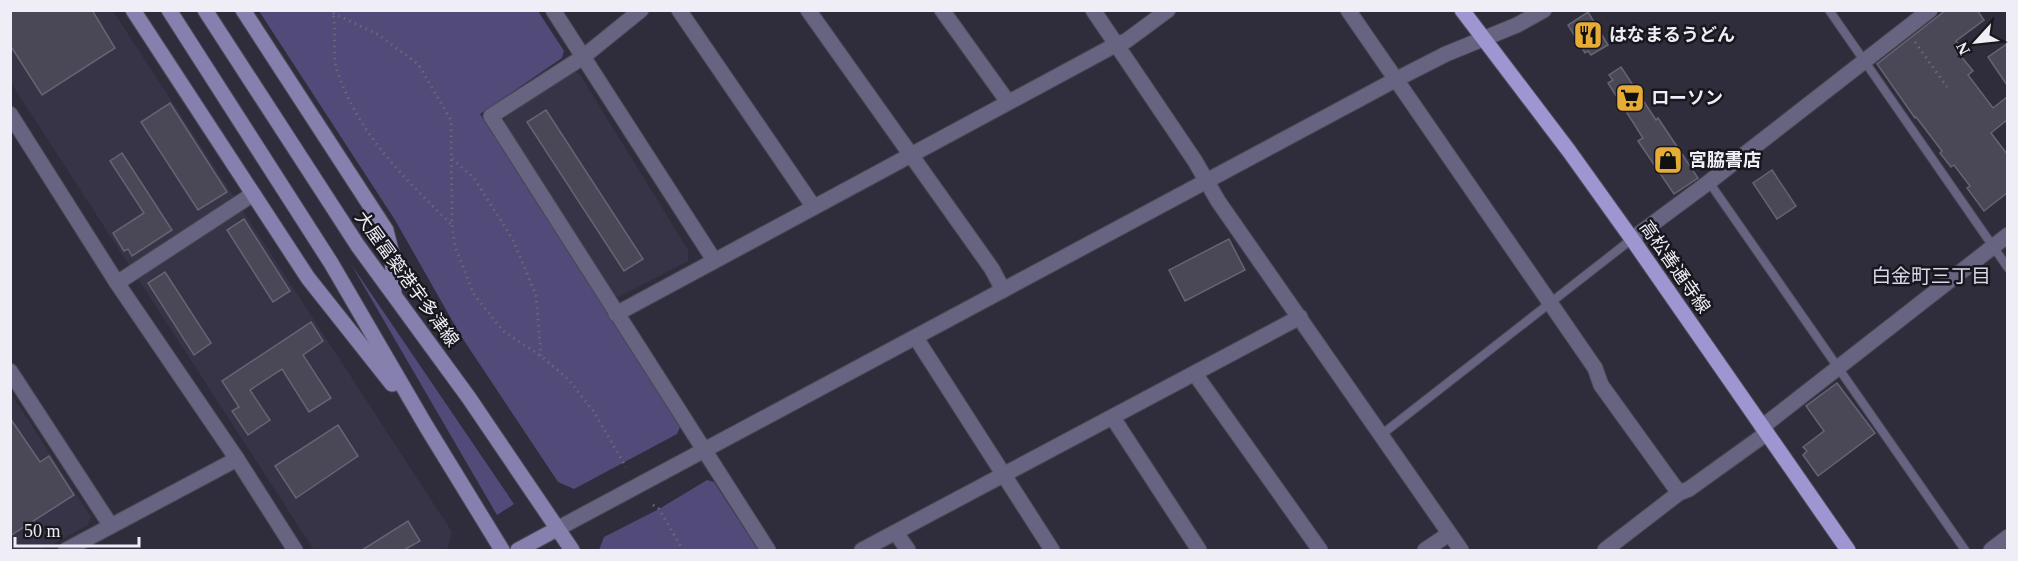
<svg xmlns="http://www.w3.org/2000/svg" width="2018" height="561" font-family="'Times New Roman','Noto Sans JP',serif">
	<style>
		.built { fill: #373448 }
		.green { fill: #524a78 }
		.building { fill: #4a4857; stroke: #656473; stroke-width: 1.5 }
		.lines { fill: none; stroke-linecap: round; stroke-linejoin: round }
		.service-casing { stroke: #4a4855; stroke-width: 10 }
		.minor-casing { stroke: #4a4855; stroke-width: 17 }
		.tertiary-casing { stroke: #4a4855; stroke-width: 17 }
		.secondary-casing { stroke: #4a4855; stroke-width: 17 }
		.primary-casing { stroke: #4a4855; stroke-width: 17 }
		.path { stroke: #696874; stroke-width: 3; stroke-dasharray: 1.5 4.5; stroke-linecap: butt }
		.service { stroke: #676481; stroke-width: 8 }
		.minor { stroke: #676481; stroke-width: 15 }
		.tertiary { stroke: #676481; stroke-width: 15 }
		.secondary { stroke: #8680ae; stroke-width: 15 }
		.primary { stroke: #9e96d1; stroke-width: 15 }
		.labels { text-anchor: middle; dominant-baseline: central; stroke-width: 5; stroke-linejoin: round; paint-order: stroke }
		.poi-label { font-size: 18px; font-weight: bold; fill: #efeef7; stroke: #17171d; text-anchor: start }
		.street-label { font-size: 18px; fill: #efeef7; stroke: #17171d }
		.neighbourhood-label { font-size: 20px; fill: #d9d7e9; stroke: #17171d }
	</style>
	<rect width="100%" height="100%" fill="#2f2d3b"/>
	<g class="built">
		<path d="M11,11H113L452,532L447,550H314L11,83Z"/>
		<path d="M572,71L579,73L688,250V261L619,297L610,293L504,123L506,114Z"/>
		<path d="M10,392L91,517L88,525L42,550H11Z"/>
	</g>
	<g class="green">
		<path d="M411,10L538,11L564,51L562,58L480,114L680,427L677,434L574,489L558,482L461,336L395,220L259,11Z"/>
		<path d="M351,264L514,504L497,515Z"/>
		<path d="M707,480L714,482L758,550H599L604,537L659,509Z"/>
	</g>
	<g class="building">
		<path d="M10,10H92L115,48L42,95L10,45Z"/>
		<path d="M1946,10H1977L1984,20L1956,41L1960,47L1956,50L1973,71L1968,75L1993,108L2007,97V120L1991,133L2007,154V193L1984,211L1967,188L1970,186L1954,165L1951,167L1940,153L1942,151L1916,117L1915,118L1877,64Z"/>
		<path d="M1588,12L1608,45L1591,55L1588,51L1585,53L1568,25Z"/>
		<path d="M2007,44V85L1988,57Z"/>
		<path d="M1621,67L1656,120L1658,118L1698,178L1674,194L1638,141L1643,138L1608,83L1613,80L1609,75Z"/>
		<path d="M170,103L227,192L198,210L141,122Z"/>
		<path d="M546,110L643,259L624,271L527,122Z"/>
		<path d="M122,153L172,230L132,256L128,249L124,251L113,233L144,213L110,161Z"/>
		<path d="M1772,170L1796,206L1777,219L1753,183Z"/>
		<path d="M244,219L290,291L273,302L227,230Z"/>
		<path d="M1229,239L1245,270L1185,301L1169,270Z"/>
		<path d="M165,272L211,343L194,355L148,283Z"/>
		<path d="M311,322L323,341L303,355L331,398L309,412L282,369L250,390L270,420L248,435L232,411L239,407L222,381Z"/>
		<path d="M1837,383L1875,433L1818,476L1803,455L1807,451L1803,447L1824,431L1806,406Z"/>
		<path d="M10,418L40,462L49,456L74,495L10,536Z"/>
		<path d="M338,425L358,456L296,498L275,466Z"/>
		<path d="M408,521L420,541L404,550H362Z"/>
	</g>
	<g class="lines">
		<g class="service-casing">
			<g id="service">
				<path d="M1829,10L2008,268"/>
				<path d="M1709,182L1965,550"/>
				<path d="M1381,435L1632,239"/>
			</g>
		</g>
		<g class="minor-casing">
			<g id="minor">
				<path d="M553,10L714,260"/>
				<path d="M641,10L583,57L491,116L768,550"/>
				<path d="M679,10L813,206"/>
				<path d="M808,10L992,269L1003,290"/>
				<path d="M942,10L1008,102"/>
				<path d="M1093,10L1195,161L1218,201L1461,550"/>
				<path d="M1348,10L1595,368L1601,385L1679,493"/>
				<path d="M1632,239L1709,182L1930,10"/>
				<path d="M117,283L253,194"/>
				<path d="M616,314L1117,44L1126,41L1168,10"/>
				<path d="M916,338L1052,550"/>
				<path d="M10,371L111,526"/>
				<path d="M1195,374L1320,550"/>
				<path d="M1113,418L1199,550"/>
				<path d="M1762,427L2008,235"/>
				<path d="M896,533L908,550"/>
				<path d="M66,550L237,459"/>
				<path d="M862,550L1300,317"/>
				<path d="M1425,550L1449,534"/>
				<path d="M1605,550L1679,493L1689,489L1767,433"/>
			</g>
		</g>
		<g class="tertiary-casing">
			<g id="tertiary">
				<path d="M10,114L117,283L237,459L295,550"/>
				<path d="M557,529L1395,80L1446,54L1517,25L1544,10"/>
				<path d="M1991,550L2008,537"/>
			</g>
		</g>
		<g class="secondary-casing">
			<g id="secondary">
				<path d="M133,10L308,278L392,384"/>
				<path d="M169,10L331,263L426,426L502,550"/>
				<path d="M205,10L358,246L469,398L572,550"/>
				<path d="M243,10L386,230L392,254L394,294"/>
				<path d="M518,550L557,529"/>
			</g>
		</g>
		<g class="primary-casing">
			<path id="primary" d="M1462,10L1569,151L1632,239L1848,550"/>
		</g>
		<g class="path">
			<path d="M332,10C338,29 331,52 337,70C357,133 406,180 452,225"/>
			<path d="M333,13L379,35L418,64L451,120L452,225L455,246L473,293L503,331L541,356L568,379L594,412L626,467"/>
			<path d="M1915,42L1947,87"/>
			<path d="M452,159L474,178L512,238L536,295L541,356"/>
			<path d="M653,505L659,509L683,550"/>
		</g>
		<use href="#service" class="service"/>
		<use href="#minor" class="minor"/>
		<use href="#tertiary" class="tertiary"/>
		<use href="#secondary" class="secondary"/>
		<use href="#primary" class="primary"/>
	</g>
	<defs>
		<g id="restaurant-square" transform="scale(1.5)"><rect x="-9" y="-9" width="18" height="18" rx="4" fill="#e7ac36" stroke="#17171d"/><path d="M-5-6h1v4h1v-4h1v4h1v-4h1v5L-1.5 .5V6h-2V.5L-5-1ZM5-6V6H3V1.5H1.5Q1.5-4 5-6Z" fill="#111"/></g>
		<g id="supermarket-square" transform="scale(1.5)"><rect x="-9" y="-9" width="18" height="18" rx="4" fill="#e7ac36" stroke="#17171d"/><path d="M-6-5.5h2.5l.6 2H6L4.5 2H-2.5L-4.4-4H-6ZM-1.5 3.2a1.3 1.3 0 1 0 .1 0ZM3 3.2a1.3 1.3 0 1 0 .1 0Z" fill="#111"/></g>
		<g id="shop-square" transform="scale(1.5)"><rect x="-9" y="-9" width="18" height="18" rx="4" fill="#e7ac36" stroke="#17171d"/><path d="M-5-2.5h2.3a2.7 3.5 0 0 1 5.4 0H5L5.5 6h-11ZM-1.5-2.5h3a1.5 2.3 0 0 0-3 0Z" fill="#111"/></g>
	</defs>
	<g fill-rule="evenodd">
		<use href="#restaurant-square" x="1588" y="35"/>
		<use href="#supermarket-square" x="1630" y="98"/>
		<use href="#shop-square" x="1668" y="160"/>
	</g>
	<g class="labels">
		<g class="poi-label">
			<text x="1609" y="35">はなまるうどん</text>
			<text x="1651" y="98">ローソン</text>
			<text x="1689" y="160">宮脇書店</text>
		</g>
		<g class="street-label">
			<text transform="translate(1675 267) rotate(55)">高松善通寺線</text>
			<text transform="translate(407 279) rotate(54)">大屋冨築港宇多津線</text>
		</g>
		<g class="neighbourhood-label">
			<text x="1931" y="276">白金町三丁目</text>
		</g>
	</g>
	<rect width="2018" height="561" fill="none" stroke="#efeef7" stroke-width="24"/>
	<g transform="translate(1976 42) rotate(243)" stroke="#17171d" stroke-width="4.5" paint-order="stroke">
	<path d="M0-4.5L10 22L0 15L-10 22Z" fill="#efeef7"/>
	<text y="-9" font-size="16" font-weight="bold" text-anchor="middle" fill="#efeef7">N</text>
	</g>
	<path d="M15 537v9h124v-9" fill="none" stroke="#efeef7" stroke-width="3"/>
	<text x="24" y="537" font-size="18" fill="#efeef7" stroke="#17171d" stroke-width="4.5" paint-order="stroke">50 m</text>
</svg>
